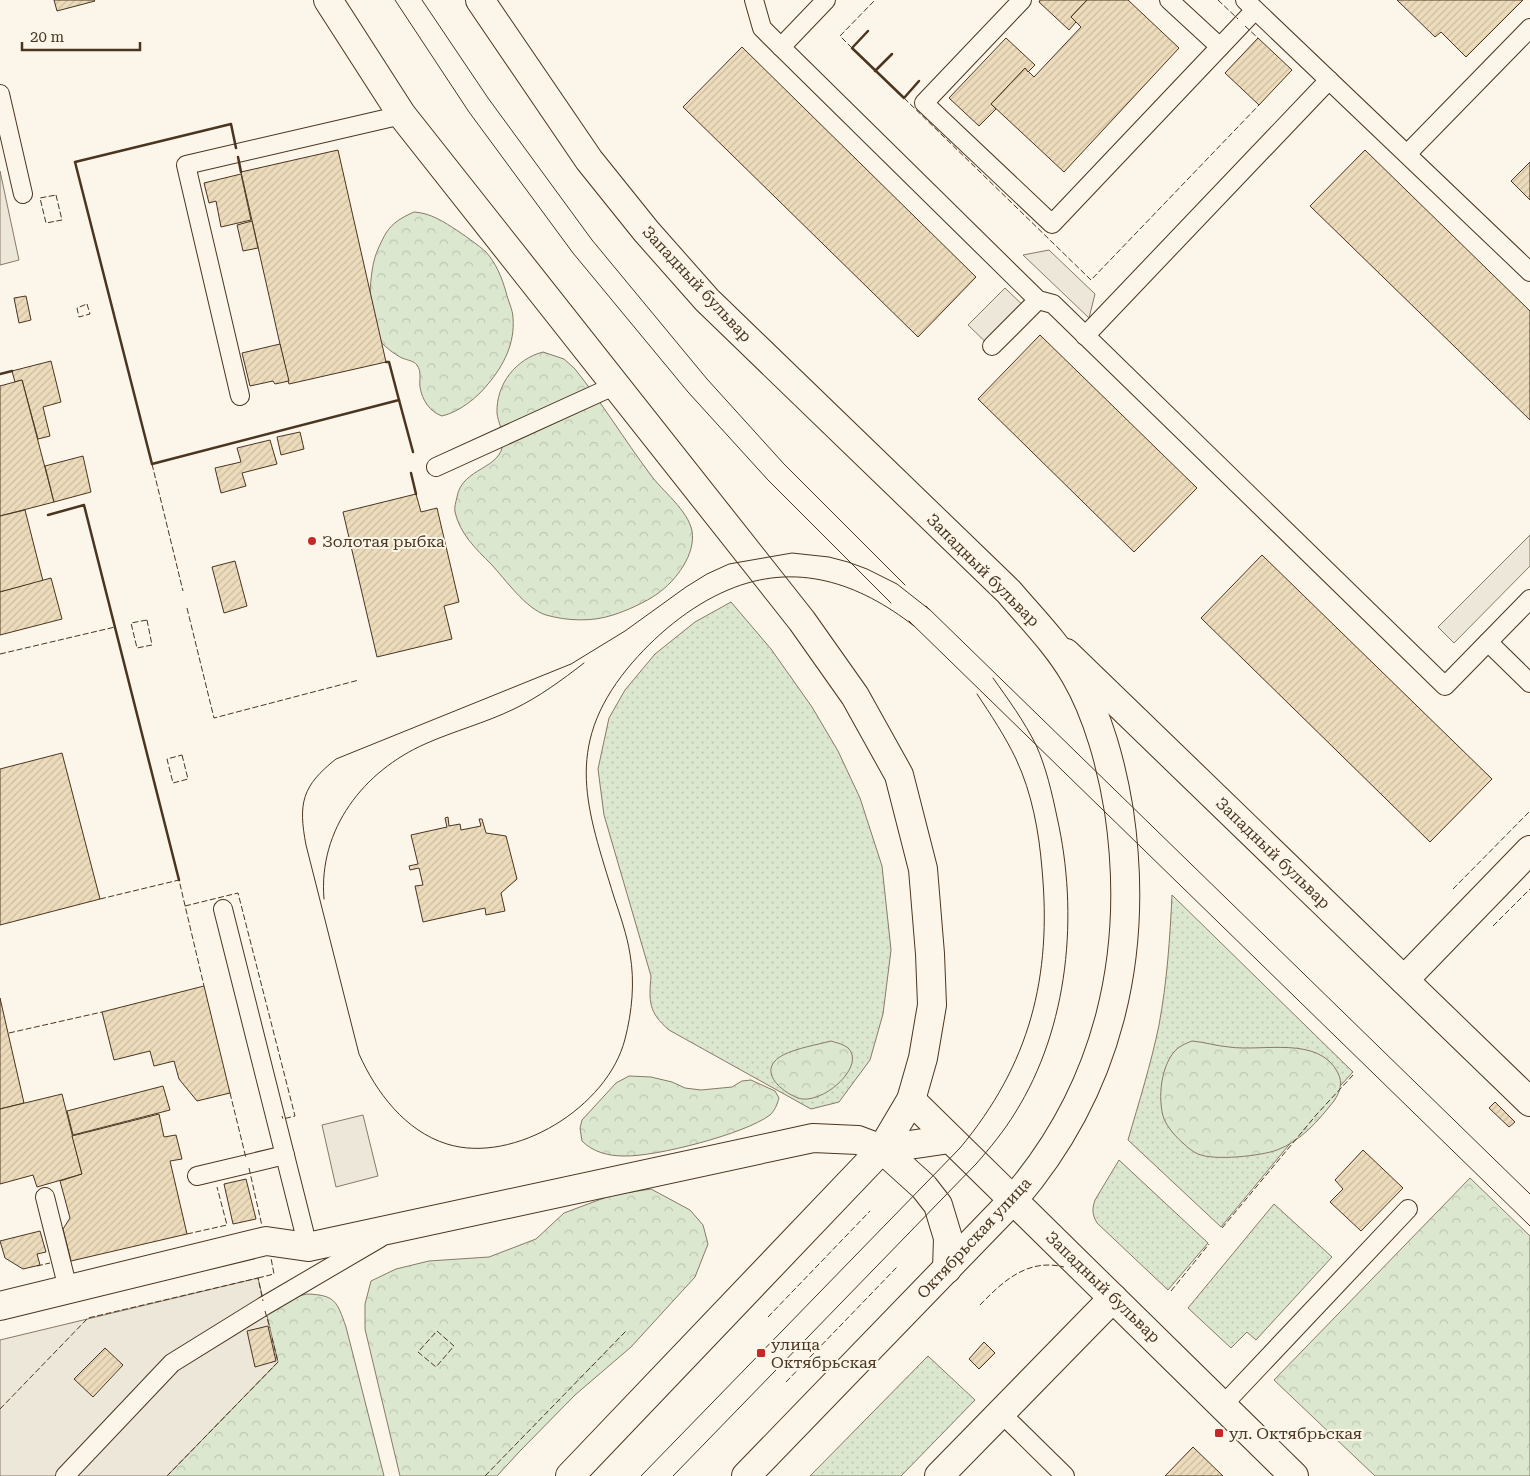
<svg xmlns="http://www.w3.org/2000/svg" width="1530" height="1476" font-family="'Roboto Serif',serif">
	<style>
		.grass { fill: url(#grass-dots); stroke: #887966 }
		.forest { fill: url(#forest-crowns); stroke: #887966 }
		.parking { fill: #ede7d9; stroke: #887966 }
		.building { fill: url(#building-hatch); stroke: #4a3520 }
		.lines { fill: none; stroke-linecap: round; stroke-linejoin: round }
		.service-casing { stroke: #4a3520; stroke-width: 20 }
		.minor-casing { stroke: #4a3520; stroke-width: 30 }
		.tertiary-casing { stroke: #4a3520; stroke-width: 30 }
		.primary-casing { stroke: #4a3520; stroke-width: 30 }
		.service { stroke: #fbf6e9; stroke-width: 18 }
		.minor { stroke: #fbf6e9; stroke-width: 28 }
		.tertiary { stroke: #fbf6e9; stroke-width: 28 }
		.primary { stroke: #fbf6e9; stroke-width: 28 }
		.tram { stroke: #4a3520; stroke-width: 1 }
		.fence { stroke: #4a3520; stroke-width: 1; stroke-dasharray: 6 2.5; stroke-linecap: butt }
		.wall { stroke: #4a3520; stroke-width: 2.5 }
		.poi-dot { fill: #c62828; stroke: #fbf6e9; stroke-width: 2 }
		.labels { text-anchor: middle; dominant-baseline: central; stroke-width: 4; stroke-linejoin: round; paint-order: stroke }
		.street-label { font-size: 16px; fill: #4a3520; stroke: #fbf6e9 }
		.poi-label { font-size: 16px; fill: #4a3520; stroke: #fbf6e9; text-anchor: start }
	</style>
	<defs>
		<pattern id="grass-dots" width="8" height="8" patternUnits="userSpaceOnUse" patternTransform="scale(1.25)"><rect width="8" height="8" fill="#dce7d0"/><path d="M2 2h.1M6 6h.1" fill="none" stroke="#bec7b2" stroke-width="1.8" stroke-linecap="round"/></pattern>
		<pattern id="forest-crowns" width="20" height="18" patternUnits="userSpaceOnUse" patternTransform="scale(1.25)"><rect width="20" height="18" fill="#dce7d0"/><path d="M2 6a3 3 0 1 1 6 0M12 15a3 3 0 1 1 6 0" fill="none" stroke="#bec7b2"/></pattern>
		<pattern id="building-hatch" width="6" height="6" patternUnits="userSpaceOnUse" patternTransform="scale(1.25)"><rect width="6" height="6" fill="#ecdcbc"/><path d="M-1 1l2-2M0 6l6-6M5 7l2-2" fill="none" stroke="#ccbda1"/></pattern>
	</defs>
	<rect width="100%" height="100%" fill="#fbf6e9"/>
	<g class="grass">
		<path d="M731,602L771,649L812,707L838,751L860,798L882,866L891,950L883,1014L870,1060L839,1102L811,1109L669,1030C648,1012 649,1001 651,976L604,815L598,769L609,718L625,690L655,654L695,622Z"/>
		<path d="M1172,895L1353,1072L1317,1111L1221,1227L1128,1140C1139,1102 1151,1064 1159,1025C1167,982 1170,938 1172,895Z"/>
		<path d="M1119,1160L1208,1243L1168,1290L1097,1223C1092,1214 1092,1209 1095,1200Z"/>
		<path d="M1274,1204L1332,1257L1256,1340L1247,1332L1231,1348L1188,1308Z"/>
		<path d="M928,1356L975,1400L901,1476H810Z"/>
	</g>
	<g class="forest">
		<path d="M414,212C431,213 444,222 458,231C468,238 477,244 486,252C496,263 502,278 506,292C508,301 513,310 513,318C515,343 504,365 488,384C477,398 459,412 442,416C430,412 422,400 420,387C419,379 422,372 417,365C413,360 405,360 400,357C391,352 379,342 374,333C367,319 370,276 374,261C376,252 382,240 386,233C393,222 403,217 414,212Z"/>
		<path d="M543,352L564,359L575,369C602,403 624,439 650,474C662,491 688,510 692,531C696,554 676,581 657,594C646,602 626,611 613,615C592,622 567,621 546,615C526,609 505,579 491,564C476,549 460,534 455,512C454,507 456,502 457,497C462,467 502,470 503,442C504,432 498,423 497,413C496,384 516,359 543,352Z"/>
		<path d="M831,1041C837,1043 844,1044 849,1049C865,1068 821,1106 798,1098C780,1091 756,1070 783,1055C797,1048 816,1045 831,1041Z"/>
		<path d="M1192,1041C1205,1042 1216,1046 1229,1047C1262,1052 1319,1035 1338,1073C1343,1083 1340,1092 1334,1101C1318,1121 1301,1141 1277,1150C1261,1156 1214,1161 1198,1154C1193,1152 1187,1147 1183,1143C1176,1137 1168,1128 1164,1119C1157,1099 1161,1062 1178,1048C1182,1045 1187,1043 1192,1041Z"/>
		<path d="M629,1076L651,1077L672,1082L685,1088L701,1090L732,1087L742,1081L751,1080L775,1091L779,1098C777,1105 775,1110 770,1115C745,1134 655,1157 624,1156C608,1156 593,1152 582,1141L580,1128L582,1120L616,1083Z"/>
		<path d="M1470,1178L1530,1236V1476H1375L1274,1380Z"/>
		<path d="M651,1189L690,1210L703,1225L708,1244L695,1277L631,1347L575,1395L520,1451L497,1476H400L365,1329V1304L371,1281L396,1269L429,1261L489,1257L536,1239L564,1213L612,1195Z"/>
		<path d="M307,1294C335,1295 337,1301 346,1327L384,1476H110L210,1354L291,1298Z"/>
	</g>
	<g class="parking">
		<path d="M0,171L19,260L0,265Z"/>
		<path d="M1049,250L1095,294L1089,318L1023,255Z"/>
		<path d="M1005,288L1034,316L997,353L968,325Z"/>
		<path d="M1530,535V566L1454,643L1438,627Z"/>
		<path d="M363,1115L378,1176L336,1187L322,1125Z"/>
		<path d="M258,1278L278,1362L167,1476H0V1340Z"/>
	</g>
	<g class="building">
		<path d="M54,0H94L95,1L57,11Z"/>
		<path d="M1040,0H1087L1071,17L1076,22L1069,30L1039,2Z"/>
		<path d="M1087,0H1128L1179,48L1064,172L991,104L1025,68L1034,77L1081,27L1071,17Z"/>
		<path d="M1397,0H1523L1466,57L1441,32L1435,37Z"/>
		<path d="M1006,38L1035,65L1028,72L1025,68L991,104L996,109L979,126L949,98Z"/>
		<path d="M1258,38L1292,70L1259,105L1225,73Z"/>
		<path d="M742,47L976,277L918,337L683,107Z"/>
		<path d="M338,150L386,362L289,384L241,172Z"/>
		<path d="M1365,150L1530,311V420L1310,206Z"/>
		<path d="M1530,162V200L1511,181Z"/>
		<path d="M241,174L251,220L221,227L216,201L209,203L204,183Z"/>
		<path d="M252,221L258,248L243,251L237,225Z"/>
		<path d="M26,296L31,320L19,323L14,298Z"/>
		<path d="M1040,335L1197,488L1134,552L978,399Z"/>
		<path d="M280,344L289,381L275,384L273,381L250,386L242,353Z"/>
		<path d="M51,361L61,402L43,407L50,436L38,439L22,380L15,382L12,371Z"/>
		<path d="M22,380L54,502L0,516V386Z"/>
		<path d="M300,432L304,449L281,455L277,437Z"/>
		<path d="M270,440L277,464L242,473L246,486L221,493L215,468L241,462L237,448Z"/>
		<path d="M83,456L91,492L54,502L45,466Z"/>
		<path d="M416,494L421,512L437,508L459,602L444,606L452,639L377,657L343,512Z"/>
		<path d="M25,510L43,581L0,592V516Z"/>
		<path d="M1262,555L1492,779L1430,842L1201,618Z"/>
		<path d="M235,561L247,606L224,613L212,567Z"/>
		<path d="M51,578L62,619L0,635V592Z"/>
		<path d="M62,753L100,899L0,925V769Z"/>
		<path d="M448,817L449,826L460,824L461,830L481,826L479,819H482L486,833L506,836L517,879L501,893L505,911L486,915L485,908L423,922L415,886L423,885L419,868L410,870L409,866L418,864L411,835L447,827L445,818Z"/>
		<path d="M204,986L230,1093L197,1101L179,1079L174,1061L154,1066L150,1051L114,1060L102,1012Z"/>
		<path d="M0,998L24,1103L0,1109Z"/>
		<path d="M163,1086L170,1110L73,1135L67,1111Z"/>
		<path d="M62,1094L82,1174L37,1187L33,1175L0,1184V1109Z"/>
		<path d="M1495,1102L1515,1122L1509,1127L1489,1108Z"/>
		<path d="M159,1114L164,1137L176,1135L182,1159L170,1161L187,1234L71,1261L63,1229L70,1218L60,1181L82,1174L72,1136Z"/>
		<path d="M1363,1150L1403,1188L1361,1231L1330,1202L1343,1189L1335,1180Z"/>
		<path d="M246,1179L256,1219L233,1224L224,1184Z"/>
		<path d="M40,1231L46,1252L37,1254L40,1265L23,1269L5,1258L0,1241Z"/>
		<path d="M268,1326L276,1361L255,1367L247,1331Z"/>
		<path d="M984,1342L995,1353L979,1369L969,1359Z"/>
		<path d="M105,1348L123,1365L93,1397L74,1379Z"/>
		<path d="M1193,1447L1223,1476H1165Z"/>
	</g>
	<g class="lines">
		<g class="service-casing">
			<g id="service">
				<path d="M754,0L762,28L781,47L1038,300L1053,304L1445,686L1530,599"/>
				<path d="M1022,0L924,103L1052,224L1255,10"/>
				<path d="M1169,0L1220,47"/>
				<path d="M1245,0L1530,272"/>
				<path d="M781,47L826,0"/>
				<path d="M0,94L23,194"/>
				<path d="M1407,154L1530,28"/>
				<path d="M1085,336L1329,80"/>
				<path d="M992,346L1038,300"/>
				<path d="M240,396L186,165L402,115"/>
				<path d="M436,467L616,385"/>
				<path d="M1488,642L1530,683"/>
				<path d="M223,909L308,1247"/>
				<path d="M197,1176L285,1155"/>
				<path d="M45,1197L68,1289"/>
				<path d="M1222,1406L1408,1209"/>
				<path d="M1001,1413L1065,1476"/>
				<path d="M65,1476L172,1363L264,1306L380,1238"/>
			</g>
		</g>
		<g class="minor-casing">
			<g id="minor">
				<path d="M1404,980L1530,850"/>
				<path d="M882,1149L950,1139"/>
				<path d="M0,1306L266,1241L308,1247L813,1138L858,1140L882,1149L924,1187L938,1205L948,1238L947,1269"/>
				<path d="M939,1476L1113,1298"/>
			</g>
		</g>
		<g class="tertiary-casing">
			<g id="tertiary">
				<path d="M1066,653L1530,1102"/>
				<path d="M1013,1200L1294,1476"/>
			</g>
		</g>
		<g class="primary-casing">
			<g id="primary">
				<path d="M328,0L402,115L802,621L855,696L899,775L923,869L930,954L932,1005L923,1058L911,1100L882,1149L570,1476"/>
				<path d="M480,0L589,160L646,231L707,300L1009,592C1032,619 1057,644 1075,675C1098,714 1112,767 1119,811C1140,954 1109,1089 1013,1200L746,1476"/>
				<path d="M911,1100L1013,1200"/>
			</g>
		</g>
		<use href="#service" class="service"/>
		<use href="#minor" class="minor"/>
		<use href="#tertiary" class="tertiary"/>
		<use href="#primary" class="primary"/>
		<g class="tram">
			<path d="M395,0L469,112L573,253L688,392L768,480L891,603"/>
			<path d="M422,0L488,98L592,240L707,379L784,464L905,585"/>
			<path d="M926,606L1530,1194"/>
			<path d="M909,621L1530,1226"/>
			<path d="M914,626C859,583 796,561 728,590C690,606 654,636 627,669C563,748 587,809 614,897C620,915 627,935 630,954C635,982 632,1012 625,1039C608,1107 514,1165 447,1144C405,1131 376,1092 359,1054L306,845C298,803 302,786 336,759L571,664L625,631L686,587L707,574L729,564L792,553L829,557L848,562L867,569L897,584L930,610"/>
			<path d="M324,899C318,829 364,771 425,744C454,731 485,723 514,709C539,697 562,680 584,663"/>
			<path d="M641,1476L960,1148C1030,1064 1052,977 1042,869C1039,832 1032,793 1016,759C1005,736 991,715 977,694"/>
			<path d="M673,1476L976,1164C990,1148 1004,1131 1015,1113C1069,1027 1079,914 1057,817C1052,793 1046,767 1036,745C1024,721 1008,699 993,678"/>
		</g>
		<g class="fence">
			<path d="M1218,0L1238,19"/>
			<path d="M1245,26L1258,38"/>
			<path d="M852,48L840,36L875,0"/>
			<path d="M904,98L1091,280L1259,105"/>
			<path d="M56,195L62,220L46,223L40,198Z"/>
			<path d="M87,304L90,314L79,317L77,308Z"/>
			<path d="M152,464L183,591"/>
			<path d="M187,608L214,718L359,680"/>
			<path d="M147,620L152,645L137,648L131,623Z"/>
			<path d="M0,654L115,627"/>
			<path d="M182,755L188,779L173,783L167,759Z"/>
			<path d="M1453,889L1530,811"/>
			<path d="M100,899L179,880L204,986"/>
			<path d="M185,906L238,893L295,1116L283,1119L282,1116"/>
			<path d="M1493,926L1530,889"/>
			<path d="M9,1033L102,1012"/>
			<path d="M230,1093L246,1158"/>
			<path d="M249,1168L262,1226"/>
			<path d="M1222,1228L1317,1114L1354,1074"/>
			<path d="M187,1234L227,1225L217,1187"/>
			<path d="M37,1266L50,1263"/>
			<path d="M258,1278L274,1274L271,1258"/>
			<path d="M1171,1291L1209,1244"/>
			<path d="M980,1305C1003,1281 1028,1258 1064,1267"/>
			<path d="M265,1311L270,1328"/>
			<path d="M768,1317L870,1211"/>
			<path d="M437,1331L454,1346L436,1367L418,1352Z"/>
			<path d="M786,1382L897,1267"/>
			<path d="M0,1409L88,1318L258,1278L263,1301"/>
			<path d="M167,1476L278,1362L272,1338"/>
			<path d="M485,1476L626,1331"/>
		</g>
		<g class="wall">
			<path d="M868,31L852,48L904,98L919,81"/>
			<path d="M875,71L892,54"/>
			<path d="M236,148L231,124L75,162L152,464L399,400L389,362H386"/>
			<path d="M238,157L241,172"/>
			<path d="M0,374L12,371"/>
			<path d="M399,400L413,452"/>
			<path d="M411,473L416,494"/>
			<path d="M48,515L84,505L179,880"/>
		</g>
	</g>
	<g class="poi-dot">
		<circle cx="312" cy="541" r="5"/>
		<rect x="756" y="1348" width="10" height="10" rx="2.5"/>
		<rect x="1214" y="1428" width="10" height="10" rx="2.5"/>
	</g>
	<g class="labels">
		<g class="street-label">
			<text transform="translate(697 284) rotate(47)">Западный бульвар</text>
			<text transform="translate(983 570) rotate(45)">Западный бульвар</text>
			<text transform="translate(1273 853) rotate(44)">Западный бульвар</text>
			<text transform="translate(974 1238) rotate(-47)">Октябрьская улица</text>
			<text transform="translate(1103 1287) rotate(44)">Западный бульвар</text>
		</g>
		<g class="poi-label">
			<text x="322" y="541">Золотая рыбка</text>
			<text x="771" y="1344">улица<tspan x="771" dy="18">Октябрьская</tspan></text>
			<text x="1229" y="1433">ул. Октябрьская</text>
		</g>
	</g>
	<path d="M22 42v8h118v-8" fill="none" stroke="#4a3520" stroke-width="2.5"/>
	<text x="30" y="42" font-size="15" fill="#4a3520" stroke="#fbf6e9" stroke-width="4" paint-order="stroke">20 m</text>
</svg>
